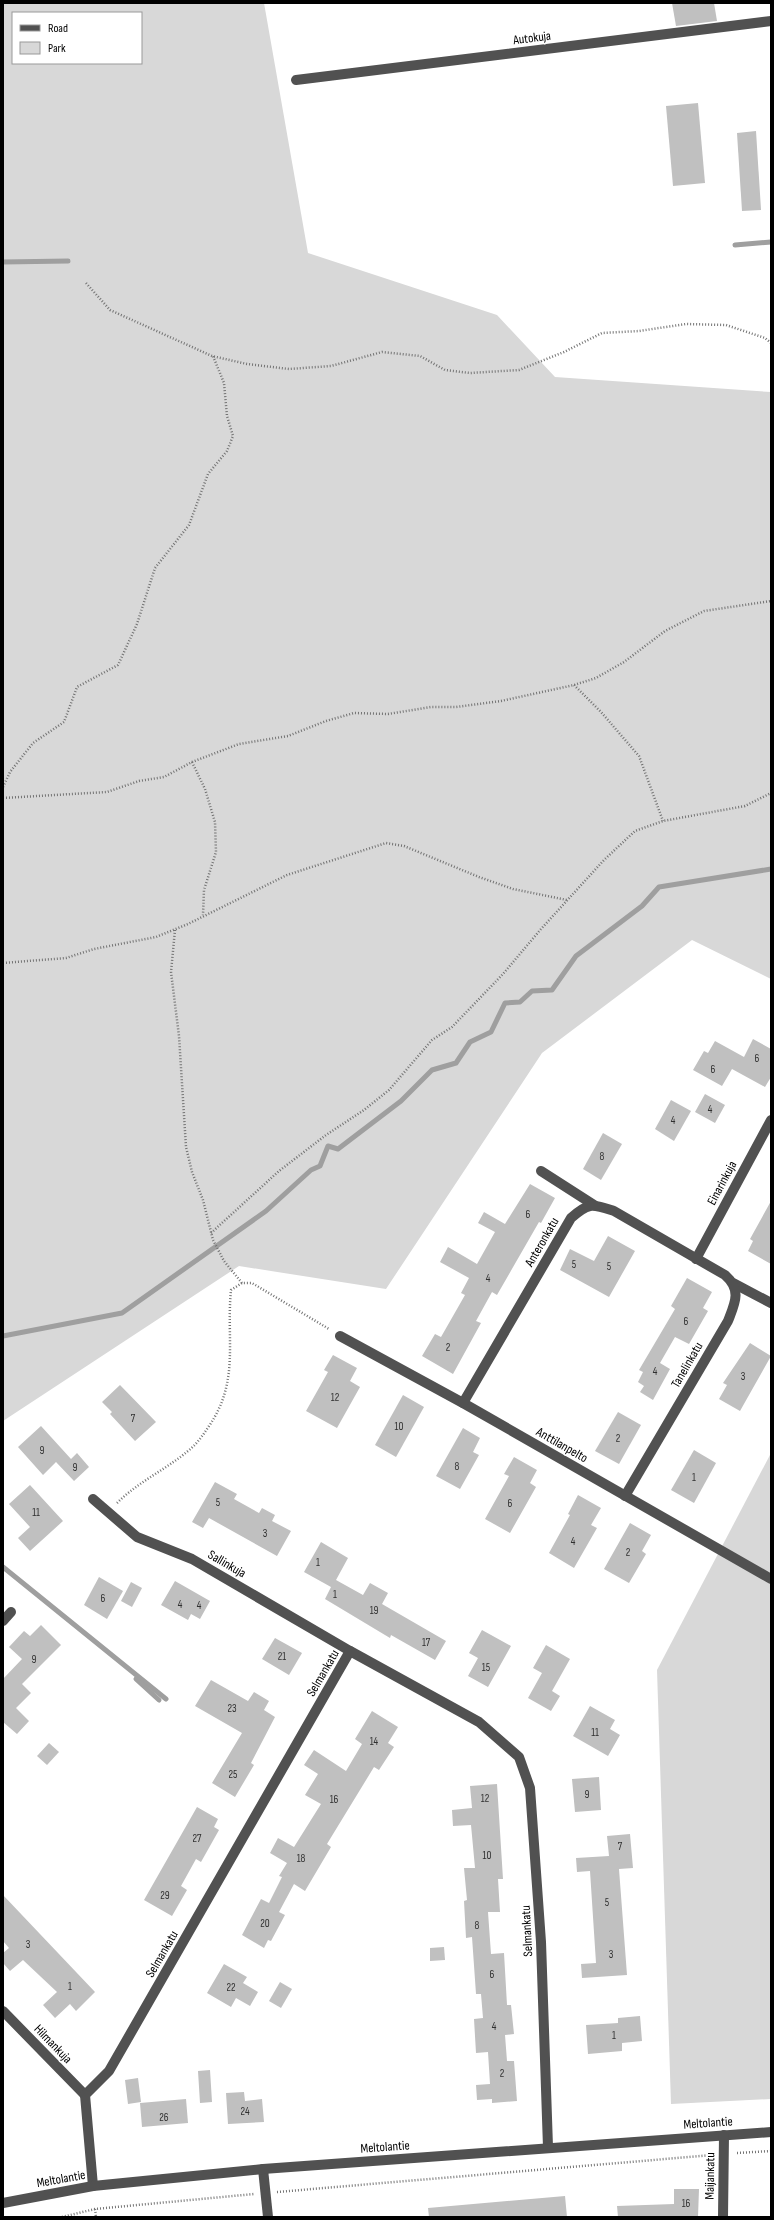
<svg xmlns="http://www.w3.org/2000/svg" width="774" height="2220" font-family="'Sofia Sans Condensed',sans-serif">
	<style>
		.green { fill: #d8d8d8; fill-rule: evenodd }
		.lines { fill: none; stroke-linecap: round; stroke-linejoin: round }
		.stream { stroke: #9f9f9f; stroke-width: 5 }
		.building { fill: #c0c0c0 }
		.path { stroke: #737373; stroke-width: 2.5; stroke-dasharray: 1 2; stroke-linecap: butt }
		.minor { stroke: #515151; stroke-width: 10 }
		.labels { text-anchor: middle; dominant-baseline: central; stroke-width: 3; stroke-linejoin: round; paint-order: stroke }
		.number-label { font-size: 11px; fill: #303030 }
		.street-label { font-size: 13px; fill: #000; stroke: #fff }
	</style>
	<rect width="100%" height="100%" fill="#fff"/>
	<g class="green">
		<path d="M3,3H264L308,253L497,315L555,377L771,392V979L692,940L542,1053L386,1289L239,1266L3,1421ZM13,13H141V63H13Z"/>
		<path d="M771,1453V2099L671,2104L657,1670Z"/>
	</g>
	<g class="lines">
		<g class="stream">
			<path d="M735,245L771,242"/>
			<path d="M3,262L68,261"/>
			<path d="M3,1336L122,1313L266,1211L311,1170L320,1166L328,1146L338,1149L401,1101L432,1070L456,1063L470,1042L491,1032L505,1003L520,1002L532,991L552,990L576,956L642,906L659,887L771,869"/>
			<path d="M3,1567L166,1699"/>
			<path d="M136,1679L159,1700"/>
		</g>
	</g>
	<g class="building">
		<path d="M672,3H714L717,21L676,26Z"/>
		<path d="M698,103L705,183L673,186L666,106Z"/>
		<path d="M756,131L761,210L742,211L737,133Z"/>
		<path d="M753,1039L771,1049V1077L765,1087L732,1069L722,1086L693,1070L704,1051L708,1053L715,1041L744,1057Z"/>
		<path d="M705,1094L725,1105L715,1123L695,1112Z"/>
		<path d="M671,1100L691,1111L674,1141L655,1129Z"/>
		<path d="M603,1133L622,1144L601,1180L583,1169Z"/>
		<path d="M530,1184L555,1198L541,1223L539,1222L497,1295L492,1292L476,1321L481,1323L453,1374L422,1356L435,1334L441,1337L465,1295L461,1293L469,1278L440,1262L448,1247L477,1264L495,1232L478,1223L484,1212L505,1224Z"/>
		<path d="M771,1201V1264L748,1251L753,1241L750,1239Z"/>
		<path d="M608,1236L635,1251L609,1297L560,1270L570,1249L594,1261Z"/>
		<path d="M687,1278L712,1292L703,1308L708,1311L689,1344L675,1337L660,1363L670,1369L653,1400L640,1392L644,1386L638,1382L643,1372L639,1370L675,1309L671,1306Z"/>
		<path d="M750,1343L771,1356L740,1411L719,1399L727,1385L723,1383Z"/>
		<path d="M333,1355L357,1368L350,1381L360,1387L337,1428L306,1411L328,1372L324,1370Z"/>
		<path d="M120,1385L156,1422L135,1441L110,1414L112,1412L102,1402Z"/>
		<path d="M403,1395L424,1407L396,1457L375,1445Z"/>
		<path d="M618,1412L641,1425L619,1464L595,1451Z"/>
		<path d="M41,1426L71,1459L77,1453L89,1467L74,1481L56,1462L43,1475L18,1447Z"/>
		<path d="M463,1428L480,1438L473,1452L479,1455L460,1489L436,1476Z"/>
		<path d="M694,1450L716,1463L694,1503L671,1490Z"/>
		<path d="M514,1457L537,1470L530,1483L536,1487L510,1533L485,1519L509,1476L504,1474Z"/>
		<path d="M215,1482L237,1494L234,1499L259,1513L262,1508L275,1515L272,1521L291,1531L277,1556L209,1518L203,1528L192,1522Z"/>
		<path d="M30,1485L63,1521L30,1551L18,1538L30,1527L9,1504Z"/>
		<path d="M578,1495L601,1508L591,1525L597,1528L574,1568L549,1553L570,1515L568,1514Z"/>
		<path d="M630,1523L651,1535L642,1551L646,1554L629,1583L604,1569Z"/>
		<path d="M321,1542L348,1558L336,1580L363,1595L370,1583L388,1593L382,1604L446,1641L435,1660L391,1635L390,1638L325,1599L331,1587L304,1572Z"/>
		<path d="M99,1577L123,1591L107,1619L84,1605Z"/>
		<path d="M175,1581L210,1601L200,1619L191,1614L188,1620L161,1605Z"/>
		<path d="M131,1582L142,1588L132,1607L121,1601Z"/>
		<path d="M41,1625L61,1645L22,1684L31,1693L16,1708L29,1721L17,1734L3,1722V1679L22,1659L9,1647L24,1631L30,1636Z"/>
		<path d="M482,1630L511,1646L488,1687L468,1676L478,1658L469,1653Z"/>
		<path d="M275,1638L302,1653L289,1675L262,1659Z"/>
		<path d="M546,1645L570,1659L552,1691L560,1696L551,1711L528,1698L542,1673L533,1668Z"/>
		<path d="M211,1680L248,1701L254,1692L269,1701L264,1710L275,1717L251,1763L254,1765L235,1797L212,1783L242,1733L195,1706Z"/>
		<path d="M590,1706L615,1720L610,1729L620,1735L608,1756L573,1736Z"/>
		<path d="M372,1711L398,1727L388,1743L394,1747L379,1770L374,1767L327,1844L331,1847L305,1891L294,1884L279,1912L285,1915L271,1941L268,1940L264,1948L242,1935L261,1899L269,1903L282,1877L279,1876L287,1863L270,1853L278,1838L294,1847L321,1804L305,1795L318,1774L304,1765L314,1750L346,1771L362,1744L355,1739Z"/>
		<path d="M49,1743L59,1752L47,1765L37,1756Z"/>
		<path d="M599,1777L601,1810L575,1812L572,1779Z"/>
		<path d="M497,1784L503,1879H498L500,1912H488L491,1954L504,1953L507,2005H511L514,2034L505,2035L507,2061H514L517,2101L492,2103V2099L477,2100L476,2085L490,2084L488,2052L476,2053L474,2019L483,2018L481,1994H476L472,1937L466,1938L464,1901L467,1900L464,1868H475L471,1825L453,1826L452,1810L472,1808L470,1786Z"/>
		<path d="M197,1807L218,1819L214,1827L219,1830L201,1862L196,1859L181,1886L187,1890L172,1916L144,1900Z"/>
		<path d="M630,1834L633,1868L619,1869L627,1975L582,1978L581,1964L596,1963L590,1871L577,1872L576,1858L609,1856L607,1836Z"/>
		<path d="M3,1895L95,1992L76,2011L70,2004L55,2018L43,2005L57,1992L23,1960L10,1971L3,1963V1953L9,1948L3,1941Z"/>
		<path d="M444,1947L445,1960L430,1961V1948Z"/>
		<path d="M224,1964L247,1977L243,1983L258,1992L250,2006L236,1998L231,2007L207,1993Z"/>
		<path d="M280,1982L292,1989L281,2008L269,2001Z"/>
		<path d="M640,2016L642,2041L622,2043V2051L588,2054L586,2025L618,2023V2018Z"/>
		<path d="M210,2070L212,2102L200,2103L198,2071Z"/>
		<path d="M138,2078L141,2102L128,2104L125,2080Z"/>
		<path d="M244,2092L245,2101L262,2099L264,2122L228,2124L226,2093Z"/>
		<path d="M186,2099L188,2123L142,2127L140,2103Z"/>
		<path d="M674,2189H699L698,2217H618L617,2206L674,2204Z"/>
		<path d="M565,2196L567,2217H429L428,2208Z"/>
	</g>
	<g class="lines">
		<g class="path">
			<path d="M86,283L110,310L212,356L247,364L289,369L331,366L382,352L420,356L445,370L470,373L519,370L564,352L602,333L639,331L686,324L726,325L765,338L771,343"/>
			<path d="M574,685L601,712L639,756L663,821"/>
			<path d="M192,762L205,789L215,822L216,852L204,890L203,915"/>
			<path d="M3,787L10,772L33,743L64,722L77,687L118,665L137,624L155,568L189,525L208,474L227,451L233,436L227,416L224,383L213,356"/>
			<path d="M3,798L107,792L139,781L164,777L192,762L239,744L288,736L326,721L354,713L388,714L431,707H456L501,701L574,685L596,678L624,662L665,631L704,611L771,601"/>
			<path d="M175,930L171,972L179,1036L186,1147L192,1172L203,1200L213,1240L224,1261L242,1283"/>
			<path d="M3,963L66,958L94,949L156,937L188,924L287,875L386,843L404,846L479,877L513,889L567,900"/>
			<path d="M211,1233L279,1171L326,1135L364,1110L389,1090L432,1040L452,1027L503,974L541,929L604,860L635,831L663,821L745,806L771,793"/>
			<path d="M117,1503C138,1482 165,1470 188,1451C197,1444 203,1435 209,1426C240,1381 226,1340 231,1290L242,1283H252L329,1329"/>
			<path d="M737,2153L771,2151"/>
			<path d="M277,2192L712,2155"/>
			<path d="M95,2209L96,2217"/>
			<path d="M62,2217L95,2209L254,2194"/>
		</g>
		<g class="minor">
			<path d="M296,80L771,21"/>
			<path d="M541,1171L594,1205"/>
			<path d="M696,1259L771,1120"/>
			<path d="M733,1283L771,1303"/>
			<path d="M340,1336L463,1403L771,1579"/>
			<path d="M463,1403L571,1218C589,1202 592,1204 614,1211L725,1275C742,1290 735,1303 728,1321L625,1496"/>
			<path d="M93,1499L137,1537L192,1559L350,1651"/>
			<path d="M3,1621L11,1612"/>
			<path d="M3,2011L85,2095"/>
			<path d="M263,2169L268,2217"/>
			<path d="M93,2186L85,2095L109,2071L350,1651L479,1722L519,1757L530,1788L541,1942L548,2147"/>
			<path d="M3,2203L93,2186L263,2169L771,2132"/>
			<path d="M723,2217L724,2135"/>
		</g>
	</g>
	<g class="labels">
		<g class="number-label">
			<text x="757" y="1058">6</text>
			<text x="713" y="1069">6</text>
			<text x="710" y="1109">4</text>
			<text x="673" y="1120">4</text>
			<text x="602" y="1156">8</text>
			<text x="528" y="1214">6</text>
			<text x="574" y="1264">5</text>
			<text x="609" y="1266">5</text>
			<text x="488" y="1278">4</text>
			<text x="686" y="1321">6</text>
			<text x="448" y="1347">2</text>
			<text x="655" y="1371">4</text>
			<text x="743" y="1376">3</text>
			<text x="335" y="1397">12</text>
			<text x="133" y="1418">7</text>
			<text x="399" y="1426">10</text>
			<text x="618" y="1438">2</text>
			<text x="42" y="1450">9</text>
			<text x="457" y="1466">8</text>
			<text x="75" y="1467">9</text>
			<text x="694" y="1477">1</text>
			<text x="218" y="1502">5</text>
			<text x="510" y="1503">6</text>
			<text x="36" y="1512">11</text>
			<text x="265" y="1533">3</text>
			<text x="573" y="1541">4</text>
			<text x="628" y="1552">2</text>
			<text x="318" y="1562">1</text>
			<text x="335" y="1594">1</text>
			<text x="103" y="1598">6</text>
			<text x="180" y="1604">4</text>
			<text x="199" y="1605">4</text>
			<text x="374" y="1610">19</text>
			<text x="426" y="1642">17</text>
			<text x="282" y="1656">21</text>
			<text x="34" y="1659">9</text>
			<text x="486" y="1667">15</text>
			<text x="232" y="1708">23</text>
			<text x="595" y="1732">11</text>
			<text x="374" y="1741">14</text>
			<text x="233" y="1774">25</text>
			<text x="587" y="1794">9</text>
			<text x="485" y="1798">12</text>
			<text x="334" y="1799">16</text>
			<text x="197" y="1838">27</text>
			<text x="620" y="1846">7</text>
			<text x="487" y="1855">10</text>
			<text x="301" y="1858">18</text>
			<text x="165" y="1895">29</text>
			<text x="607" y="1902">5</text>
			<text x="265" y="1923">20</text>
			<text x="477" y="1925">8</text>
			<text x="28" y="1944">3</text>
			<text x="611" y="1954">3</text>
			<text x="492" y="1974">6</text>
			<text x="70" y="1986">1</text>
			<text x="231" y="1987">22</text>
			<text x="494" y="2026">4</text>
			<text x="614" y="2035">1</text>
			<text x="502" y="2073">2</text>
			<text x="245" y="2111">24</text>
			<text x="164" y="2117">26</text>
			<text x="686" y="2203">16</text>
		</g>
		<g class="street-label">
			<text transform="translate(532 38) rotate(-7)">Autokuja</text>
			<text transform="translate(722 1183) rotate(-62)">Einarinkuja</text>
			<text transform="translate(542 1242) rotate(-60)">Anteronkatu</text>
			<text transform="translate(687 1365) rotate(-60)">Tanelinkatu</text>
			<text transform="translate(562 1445) rotate(30)">Anttilanpelto</text>
			<text transform="translate(227 1564) rotate(30)">Sallinkuja</text>
			<text transform="translate(323 1673) rotate(-60)">Selmankatu</text>
			<text transform="translate(527 1931) rotate(-93)">Selmankatu</text>
			<text transform="translate(162 1954) rotate(-60)">Selmankatu</text>
			<text transform="translate(53 2044) rotate(46)">Hilmankuja</text>
			<text transform="translate(708 2123) rotate(-4)">Meltolantie</text>
			<text transform="translate(385 2147) rotate(-4)">Meltolantie</text>
			<text transform="translate(710 2176) rotate(-89)">Maijankatu</text>
			<text transform="translate(61 2179) rotate(-10)">Meltolantie</text>
		</g>
	</g>
	<rect width="774" height="2220" fill="none" stroke="#000000" stroke-width="8"/>
	<rect x="12" y="12" width="130" height="52" fill="#ffffff" stroke="#999999"/>
	<rect x="20" y="25" width="20" height="6" fill="#515151" stroke="#999999"/>
	<text x="48" y="32" font-size="12" fill="#000000">Road</text>
	<rect x="20" y="42" width="20" height="12" fill="#d8d8d8" stroke="#999999"/>
	<text x="48" y="52" font-size="12" fill="#000000">Park</text>
</svg>
